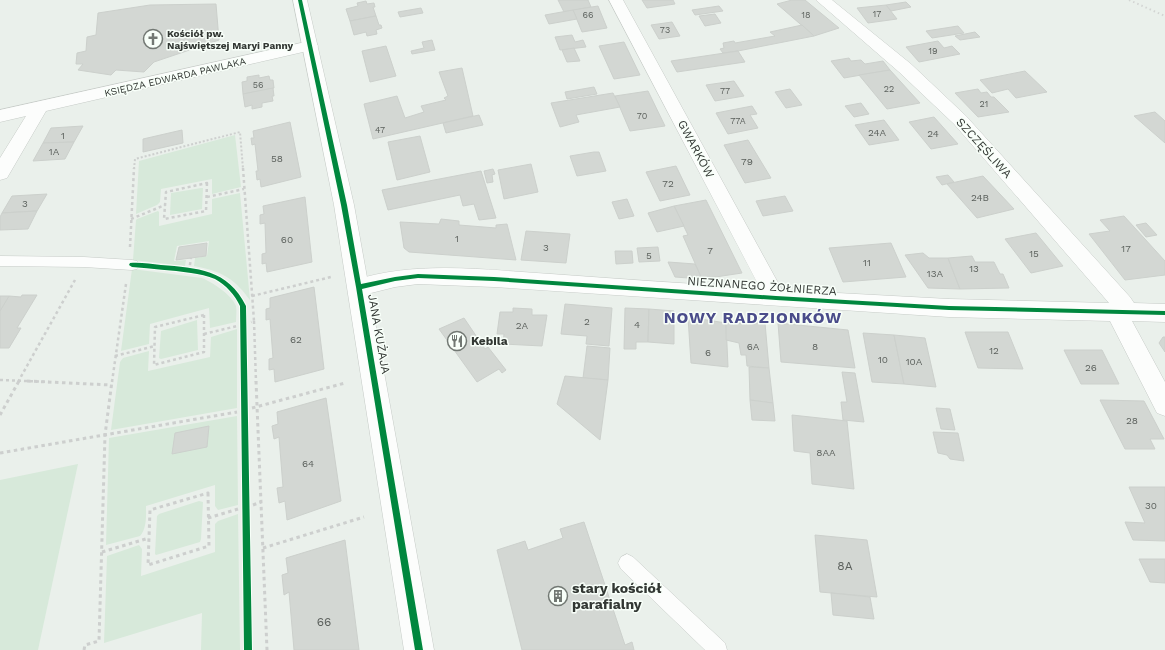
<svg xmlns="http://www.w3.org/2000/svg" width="1165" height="650" font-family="'Work Sans',sans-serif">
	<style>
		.green { fill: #d7e9da }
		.building { fill: #d3d7d3; stroke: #ccd0cc }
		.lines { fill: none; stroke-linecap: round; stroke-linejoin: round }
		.service-casing { stroke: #c6cbc7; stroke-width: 1 }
		.minor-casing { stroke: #c6cbc7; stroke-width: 1 }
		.tertiary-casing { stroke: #c6cbc7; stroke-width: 1 }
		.path-far2 { stroke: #cdcfce; stroke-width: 2; stroke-dasharray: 2 2; stroke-linecap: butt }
		.path-far1 { stroke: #cdcfce; stroke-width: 2.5; stroke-dasharray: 3 3; stroke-linecap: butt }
		.path { stroke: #cdcfce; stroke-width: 3; stroke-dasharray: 3.5 3.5; stroke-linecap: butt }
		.service { fill: #fcfdfc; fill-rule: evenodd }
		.minor { fill: #fcfdfc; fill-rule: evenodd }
		.tertiary { fill: #fcfdfc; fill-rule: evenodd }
		.rail { stroke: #d3d5d3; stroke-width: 2; stroke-dasharray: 1.5 3; stroke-linecap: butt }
		.cycleway-casing { stroke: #f8fff9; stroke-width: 2 }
		.cycleway { fill: #00873e; fill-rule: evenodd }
		.labels { text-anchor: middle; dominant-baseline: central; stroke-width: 3; stroke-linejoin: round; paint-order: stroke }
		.far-number-label { font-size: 9px; fill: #5c615d }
		.far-poi-label { font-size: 10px; font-weight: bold; fill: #323733; stroke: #f8fff9; text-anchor: start }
		.far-street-label { font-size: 10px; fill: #323733; stroke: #f8fff9 }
		.number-label { font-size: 10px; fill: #5c615d }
		.street-label { font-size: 12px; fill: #323733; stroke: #f8fff9 }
		.poi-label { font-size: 12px; font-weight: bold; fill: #323733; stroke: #f8fff9; text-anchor: start }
		.near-number-label { font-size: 12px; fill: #5c615d }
		.near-poi-label { font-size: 14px; font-weight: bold; fill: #323733; stroke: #f8fff9; text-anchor: start }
		.district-label { font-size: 16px; font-weight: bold; letter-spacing: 1px; fill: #4a4c8a; stroke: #f8fff9 }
	</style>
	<rect width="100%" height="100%" fill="#eaf0eb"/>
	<g class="green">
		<path d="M235,135L241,187L212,194V179L161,189L160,202L157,205L136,214L139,161Z"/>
		<path d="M201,188H203L202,209L170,215L171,193Z"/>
		<path d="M240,193L250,300C247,297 245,293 242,290C228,274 214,270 194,266L195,258L207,256L209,241L177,246L174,261L186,260L185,266L133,260L136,220L137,219L158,211L159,212V226L212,214V199Z"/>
		<path d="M132,269L202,278C212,282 232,295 236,306C237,311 236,317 236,322L210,328L209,308L150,324L149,344L121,351Z"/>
		<path d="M197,320L198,350L161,359L159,358L161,331Z"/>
		<path d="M237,329V408L111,430L120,362L123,358L149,351L148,371L210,357L211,337Z"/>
		<path d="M237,416L238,505L218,510L215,506V485L146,506C146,516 147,528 140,536L106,545L109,438Z"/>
		<path d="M78,464L38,650H0V480Z"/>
		<path d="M199,501L203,502L201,539L200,542L156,555L155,554L157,516L159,514Z"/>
		<path d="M238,514L240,650H201L202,613L104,643L107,556L139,545L142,549L141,576L215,552V524L218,521Z"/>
	</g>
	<g class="building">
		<path d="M558,0H588L591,7L564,12Z"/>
		<path d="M642,0H673L675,4L647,8Z"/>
		<path d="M792,0H805L839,28L814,36L777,4Z"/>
		<path d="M366,1L367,4L374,3L375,7H373L376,16L350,21L346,9L358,6L357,3Z"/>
		<path d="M906,2L911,7L891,11L886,5Z"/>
		<path d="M216,4L219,40L154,62L144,72L116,70L111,75L78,70L83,64H76L77,53L86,51L87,37L96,35L98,13L150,5Z"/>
		<path d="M886,5L897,19L868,23L857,8Z"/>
		<path d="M598,6L607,28L582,32L573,10Z"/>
		<path d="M719,6L723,11L695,15L692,10Z"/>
		<path d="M421,8L423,13L400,17L398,12Z"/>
		<path d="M573,10L577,19L549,24L545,15Z"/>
		<path d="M715,14L721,23L705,26L699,16Z"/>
		<path d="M376,16L379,25H381L382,28L376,30L377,34L367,36L366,32L354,35L350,21Z"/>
		<path d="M672,22L680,36L659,39L651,25Z"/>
		<path d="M802,25L814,36L738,51L723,53L720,49L724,48L723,43L734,41L735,43L775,36L770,32Z"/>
		<path d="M958,26L964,33L932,38L926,31Z"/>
		<path d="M975,32L980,37L960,40L955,36Z"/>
		<path d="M572,35L575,42L583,40L586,47L560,50L555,37Z"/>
		<path d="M432,40L435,50L412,54L411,51L424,48L422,42Z"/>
		<path d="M938,41L944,48L952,46L960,54L919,62L906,47Z"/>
		<path d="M624,42L640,75L614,79L599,46Z"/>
		<path d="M386,46L396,76L370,82L362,51Z"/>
		<path d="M574,48L580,61L567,62L562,50Z"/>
		<path d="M738,51L745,62L677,72L671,61Z"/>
		<path d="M849,58L851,61L861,60L865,64L883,61L890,70L844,78L831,61Z"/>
		<path d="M462,68L473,116L373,139L364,104L397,96L405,118L424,112L421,106L446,100L444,98L448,96L439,72Z"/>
		<path d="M890,70L920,103L887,109L859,75Z"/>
		<path d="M1025,71L1047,92L1016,98L1008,89L992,93L980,80Z"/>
		<path d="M259,75V78L269,76L270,80H273L274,88L243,94L242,82L247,81V77Z"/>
		<path d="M734,81L744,96L715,101L706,85Z"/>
		<path d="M594,87L597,94L567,99L565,92Z"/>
		<path d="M273,88L274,96H272L273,101L262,103V107L252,109V105L245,107L243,94Z"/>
		<path d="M790,89L802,105L786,108L775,92Z"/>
		<path d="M978,89L981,93L987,92L991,97H994L1009,112L978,117L955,93Z"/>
		<path d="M648,91L665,126L630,131L615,96Z"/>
		<path d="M613,93L620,107L576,115L579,122L560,127L551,103Z"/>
		<path d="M861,103L869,114L854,117L845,106Z"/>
		<path d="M752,106L757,114L750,115L758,128L728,134L716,113Z"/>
		<path d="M1155,112L1165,121V143L1134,116Z"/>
		<path d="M479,115L483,125L446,133L443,123Z"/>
		<path d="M934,117L958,144L931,149L909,122Z"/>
		<path d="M884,120L899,140L869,145L855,125Z"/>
		<path d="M290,122L301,177L261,187L260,179L257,180L256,171H258L255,144L252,145L251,138H254L253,131Z"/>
		<path d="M83,126L74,142L43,143L51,128Z"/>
		<path d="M182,130L183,143L143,152V139Z"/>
		<path d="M420,136L430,172L397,180L388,142Z"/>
		<path d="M748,140L771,178L745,183L724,145Z"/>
		<path d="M74,142L65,159L33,161L43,143Z"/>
		<path d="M594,152H599L606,171L577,176L570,156Z"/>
		<path d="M531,164L538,192L504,199L498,170Z"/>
		<path d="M676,166L690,195L660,201L646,172Z"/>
		<path d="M493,169L495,174L492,175L493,182L487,183L484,171Z"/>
		<path d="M481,171L496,218L479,220L474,204L463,206L460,195L388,210L382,190Z"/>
		<path d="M948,175L954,182L942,185L936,177Z"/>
		<path d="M983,176L1014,209L977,218L947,184Z"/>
		<path d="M47,194L37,211L2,213L12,196Z"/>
		<path d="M785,196L793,211L763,216L756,201Z"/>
		<path d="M305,197L312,262L267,272L266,263L262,264V254L266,253L265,223L260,224V215L264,214L263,206Z"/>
		<path d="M627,199L634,216L619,219L612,202Z"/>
		<path d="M706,200L742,273L702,279L683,236L688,235L674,206Z"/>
		<path d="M674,206L684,226L657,232L648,213Z"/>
		<path d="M37,211L28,229L0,230V217L2,213Z"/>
		<path d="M1124,216L1165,261V275L1125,280L1089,234L1110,231L1100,220Z"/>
		<path d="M441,219L459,221V225L496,228V225L507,224L516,260L409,252L404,248L400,222L439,224Z"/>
		<path d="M1146,223L1157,235L1146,237L1136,225Z"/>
		<path d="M526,231L570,234L566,263L521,260Z"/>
		<path d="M1036,233L1063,266L1031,273L1005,239Z"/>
		<path d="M207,243L206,256L176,260L179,247Z"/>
		<path d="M891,243L906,277L843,282L829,248Z"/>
		<path d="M658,247L660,261L639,262L637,248Z"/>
		<path d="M615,251H632L633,263L616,264Z"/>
		<path d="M923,253L929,258H948L960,289L928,288L905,255Z"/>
		<path d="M972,256L975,262H994L1000,274H1003L1009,288L960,289L948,258Z"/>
		<path d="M668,262L695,264L702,279L675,277Z"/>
		<path d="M314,287L324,369L275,382L274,369L269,370V359L273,358L270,319L266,320V309L270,308V298Z"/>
		<path d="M22,295H37L17,328H21L9,348H0V311L9,296L21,297Z"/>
		<path d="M0,296H9L0,311Z"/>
		<path d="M565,304L612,308L609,346L586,344L587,336L561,334Z"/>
		<path d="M513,308L532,309V315H547L542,346L503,344L504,334H497L500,312H513Z"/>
		<path d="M625,308L649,309L648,342H636V349H624Z"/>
		<path d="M649,309L674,311V344L648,342Z"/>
		<path d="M688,317L726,323L728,367L691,363Z"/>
		<path d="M464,318L485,349L488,347L506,370L502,373L499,369L477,382L439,329Z"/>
		<path d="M726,323H765L769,368L747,366L746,355H741L739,343L726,340Z"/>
		<path d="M778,323L848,330L855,368L781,362Z"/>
		<path d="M965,332H1008L1023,369L978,368Z"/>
		<path d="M863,333L894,335L904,384L872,382Z"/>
		<path d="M894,335L925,338L936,387L904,384Z"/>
		<path d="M1163,337H1165V352L1159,343Z"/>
		<path d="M587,346L610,348L608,380L583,378Z"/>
		<path d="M1064,350H1102L1119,384H1081Z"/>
		<path d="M749,367L769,368L773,403L750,400Z"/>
		<path d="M842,372L855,373L864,422L843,420L841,402H847Z"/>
		<path d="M565,376L608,380L600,440L557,404Z"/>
		<path d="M326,398L341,501L287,520L285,501L279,503L277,488L283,487L279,437L274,439L272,426L278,424L277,412Z"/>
		<path d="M750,400L773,403L775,421L752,420Z"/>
		<path d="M1100,400L1144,401L1164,439H1150L1155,449H1125Z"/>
		<path d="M936,408L950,409L955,430L941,429Z"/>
		<path d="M792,415L847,421L854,489L812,484L810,453L794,451Z"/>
		<path d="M209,426L207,447L172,454L175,433Z"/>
		<path d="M933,432L958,433L964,461L950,459L947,455L938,453Z"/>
		<path d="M1129,487H1165V541L1133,540L1125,522L1145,523Z"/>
		<path d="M584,522L625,645L632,642L634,650H522L497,550L525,541L528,550L563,538L560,529Z"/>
		<path d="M815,535L867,540L877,597L820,592Z"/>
		<path d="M345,540L359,650H294L289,592L284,595L282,575L288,573L286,558Z"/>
		<path d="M1139,559H1165V583L1150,582Z"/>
		<path d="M831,593L870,597L874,619L833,615Z"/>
	</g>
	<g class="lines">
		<g class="service-casing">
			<g id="service">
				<path d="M0,256L84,257L132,260L137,261L139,265L137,269L132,270L84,267L0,266Z"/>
				<path d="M627,554L633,557L725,643L727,650H705L621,569L618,563L621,557Z"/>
			</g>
		</g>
		<g class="minor-casing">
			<g id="minor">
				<path d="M609,0H623L782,290L949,299L1109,303L954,124L899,72L816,0H832L911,64L966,116L1130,297L1134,303L1165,304V322L1132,321L1165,382V416L1157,413L1110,321L949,317L494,287L418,284L395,287L359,296L352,293L348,287L352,281C415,260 485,270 551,274C620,279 690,284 760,288Z"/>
				<path d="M310,41L316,43L318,46L316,49L46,111L7,178L0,180V158L26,116L0,122V110Z"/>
			</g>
		</g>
		<g class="tertiary-casing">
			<path id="tertiary" d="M293,0H307L354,205L434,650H404L334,205Z"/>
		</g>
		<path class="path-far2" d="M134,169L135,159L240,132L243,169"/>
		<g class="path-far1">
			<path d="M243,168L254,321L251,322"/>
			<path d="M207,183L206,211L164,219L166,192Z"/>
			<path d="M207,197L244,189"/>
			<path d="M131,219L165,205"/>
			<path d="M130,247L134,168"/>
			<path d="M189,271L191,258"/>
			<path d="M252,296L331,277"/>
			<path d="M204,315V352L154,365L155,327Z"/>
			<path d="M254,321L256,382"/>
			<path d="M204,334L237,326"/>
			<path d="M115,356L155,346"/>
			<path d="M0,380L49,382"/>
			<path d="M18,382L75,280"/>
			<path d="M112,382L126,284"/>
		</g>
		<g class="path">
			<path d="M27,381L111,385"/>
			<path d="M256,381L267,650"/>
			<path d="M252,408L345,383"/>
			<path d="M0,415L19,381"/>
			<path d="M0,453L237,412"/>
			<path d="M208,493L209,546L148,565L150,510Z"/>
			<path d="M253,505L261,502"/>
			<path d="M208,518L238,509"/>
			<path d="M263,548L364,517"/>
			<path d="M102,552L149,538"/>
			<path d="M84,650L85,645L99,641L105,435L112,381"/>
		</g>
		<use href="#service" class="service"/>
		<use href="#minor" class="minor"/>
		<use href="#tertiary" class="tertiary"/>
		<path class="rail" d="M1129,0L1165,16"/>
		<g class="cycleway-casing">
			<g id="cycleway">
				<path d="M298,0H302L347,205L361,284L395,277L418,274L494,277L776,296L949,306L1165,311V315L949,310L776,300L494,281L418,278L395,281L362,289L423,650H415L356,287L341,205Z"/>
				<path d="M130,263C140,262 151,264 161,265C197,268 228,269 246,306L252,650H244L240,306C235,295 226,285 215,279C208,276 199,274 191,273C171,270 152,269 132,267L129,265Z"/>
			</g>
		</g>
		<use href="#cycleway" class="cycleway"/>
	</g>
	<defs>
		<g id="church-ring" transform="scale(1)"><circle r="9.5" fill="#f8fff9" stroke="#727873" stroke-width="1.5"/><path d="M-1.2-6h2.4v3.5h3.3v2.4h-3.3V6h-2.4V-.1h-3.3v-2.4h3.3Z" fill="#727873"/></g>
		<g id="restaurant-ring" transform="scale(1)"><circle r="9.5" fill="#f8fff9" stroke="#727873" stroke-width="1.5"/><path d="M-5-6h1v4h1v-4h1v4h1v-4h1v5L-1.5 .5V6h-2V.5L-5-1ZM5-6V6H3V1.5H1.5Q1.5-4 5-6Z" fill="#727873"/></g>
		<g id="building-ring" transform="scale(1)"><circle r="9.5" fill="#f8fff9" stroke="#727873" stroke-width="1.5"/><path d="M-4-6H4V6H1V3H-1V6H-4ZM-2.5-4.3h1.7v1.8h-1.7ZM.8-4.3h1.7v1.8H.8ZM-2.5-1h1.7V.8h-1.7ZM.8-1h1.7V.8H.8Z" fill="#727873"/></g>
	</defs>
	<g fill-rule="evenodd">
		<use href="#church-ring" x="153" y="39"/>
		<use href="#restaurant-ring" x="457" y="341"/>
		<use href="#building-ring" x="558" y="596"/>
	</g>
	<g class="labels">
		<g class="far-number-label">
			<text x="877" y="14">17</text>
			<text x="588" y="15">66</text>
			<text x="806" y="15">18</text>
			<text x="665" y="30">73</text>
			<text x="933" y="51">19</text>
			<text x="258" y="85">56</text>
			<text x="889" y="89">22</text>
			<text x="725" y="91">77</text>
			<text x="984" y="104">21</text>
			<text x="642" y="116">70</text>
			<text x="738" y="121">77A</text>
			<text x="380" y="130">47</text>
		</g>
		<g class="far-poi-label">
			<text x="167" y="33">Kościół pw.<tspan x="167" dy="12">Najświętszej Maryi Panny</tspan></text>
		</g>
		<g class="far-street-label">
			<text transform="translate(175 77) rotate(-13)">KSIĘDZA EDWARDA PAWLAKA</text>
		</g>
		<g class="number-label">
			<text x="877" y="132">24A</text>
			<text x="933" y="133">24</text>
			<text x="63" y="135">1</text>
			<text x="54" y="151">1A</text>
			<text x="277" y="158">58</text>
			<text x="747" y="161">79</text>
			<text x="668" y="183">72</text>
			<text x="980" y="197">24B</text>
			<text x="25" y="203">3</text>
			<text x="457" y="238">1</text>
			<text x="287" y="239">60</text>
			<text x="546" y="247">3</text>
			<text x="1126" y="248">17</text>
			<text x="710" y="250">7</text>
			<text x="1034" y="253">15</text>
			<text x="649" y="255">5</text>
			<text x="867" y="262">11</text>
			<text x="974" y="268">13</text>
			<text x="935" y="273">13A</text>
			<text x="587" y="321">2</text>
			<text x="637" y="324">4</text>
			<text x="522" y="325">2A</text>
			<text x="296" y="339">62</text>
			<text x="753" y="346">6A</text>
			<text x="815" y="346">8</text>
			<text x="994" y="350">12</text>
			<text x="708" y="352">6</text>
			<text x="883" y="359">10</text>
			<text x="914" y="361">10A</text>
			<text x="1091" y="367">26</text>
			<text x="1132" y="420">28</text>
			<text x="826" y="452">8AA</text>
			<text x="308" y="463">64</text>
			<text x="1151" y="505">30</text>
		</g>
		<g class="street-label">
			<text transform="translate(984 148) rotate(48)">SZCZĘŚLIWA</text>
			<text transform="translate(696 149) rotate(62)">GWARKÓW</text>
			<text transform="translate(762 286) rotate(4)">NIEZNANEGO ŻOŁNIERZA</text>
			<text transform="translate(379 334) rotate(80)">JANA KUŻAJA</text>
		</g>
		<g class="poi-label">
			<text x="471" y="341">Kebila</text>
		</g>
		<g class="near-number-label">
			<text x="845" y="566">8A</text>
			<text x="324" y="622">66</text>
		</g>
		<g class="near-poi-label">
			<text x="572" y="588">stary kościół<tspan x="572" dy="16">parafialny</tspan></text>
		</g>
		<g class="district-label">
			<text x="753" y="317">NOWY RADZIONKÓW</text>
		</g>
	</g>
</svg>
